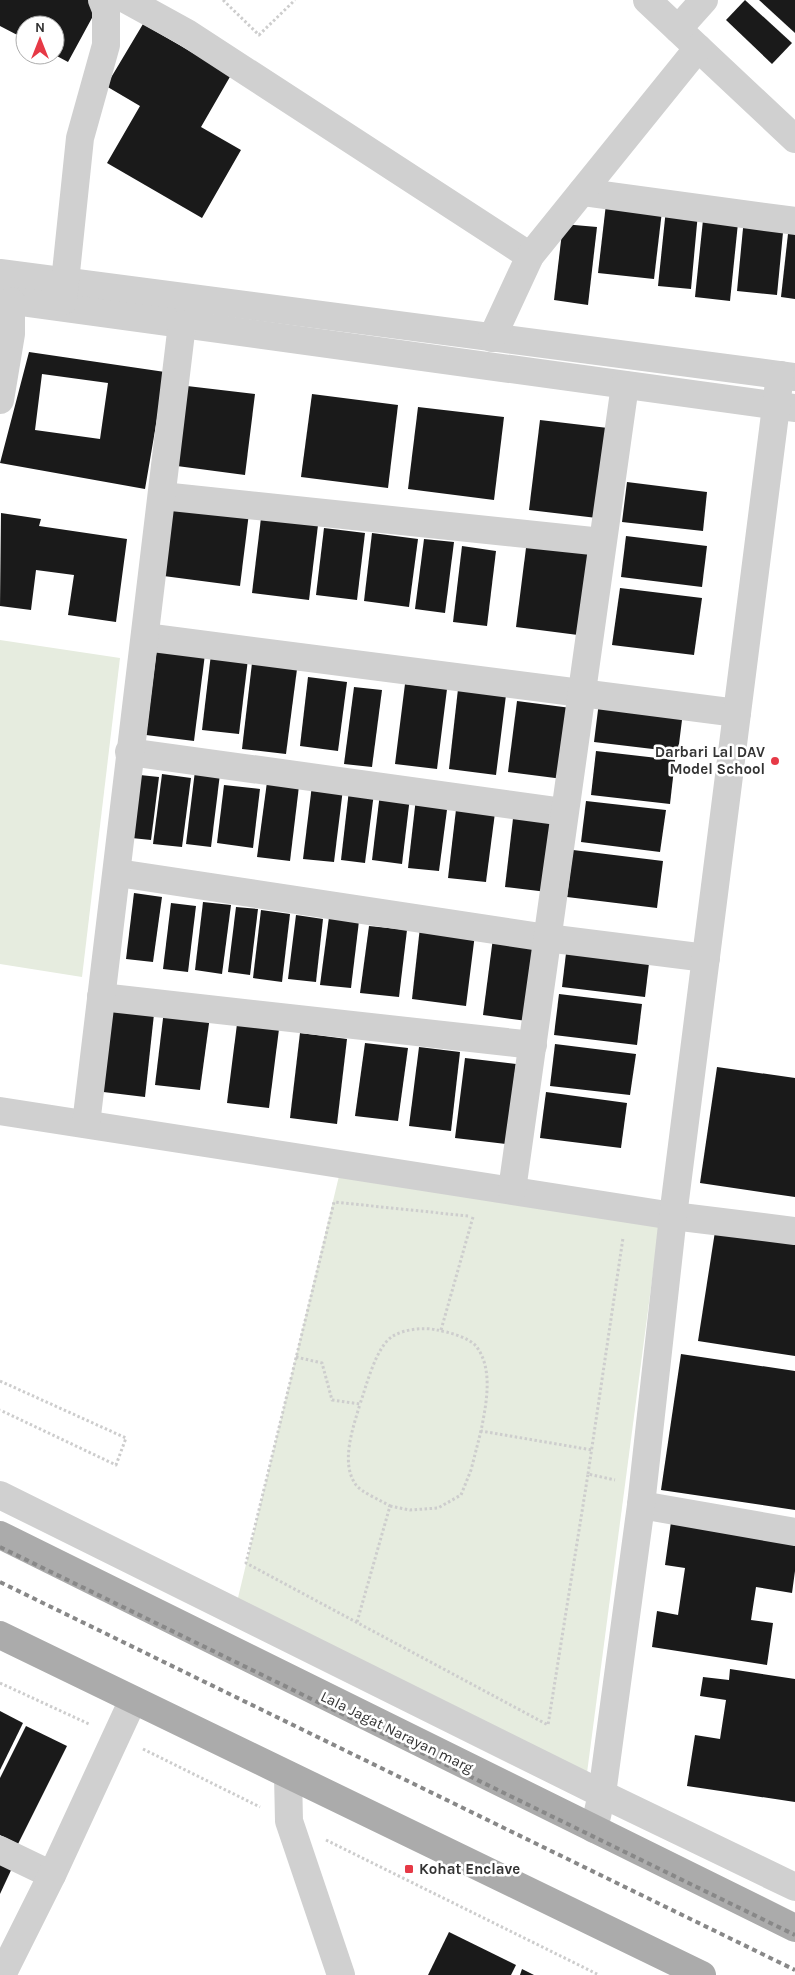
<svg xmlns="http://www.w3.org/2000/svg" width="795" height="1975" font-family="Karla,sans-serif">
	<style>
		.green { fill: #e6ecdf }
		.building { fill: #1a1a1a; fill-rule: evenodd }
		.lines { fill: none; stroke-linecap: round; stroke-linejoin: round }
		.path { stroke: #cdcdcd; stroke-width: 3; stroke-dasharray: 2.5 2.5; stroke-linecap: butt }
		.minor { stroke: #d0d0d0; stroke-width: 28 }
		.major { stroke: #ababab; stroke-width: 28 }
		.rail { stroke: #888; stroke-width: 4; stroke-dasharray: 5 4; stroke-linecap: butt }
		.poi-dot { fill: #e63946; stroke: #fff; stroke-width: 2 }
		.labels { text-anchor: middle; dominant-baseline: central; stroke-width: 5; stroke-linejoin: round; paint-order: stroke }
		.poi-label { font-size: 15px; font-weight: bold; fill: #333; stroke: #fff; text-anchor: end }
		.street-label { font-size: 15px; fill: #333; stroke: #fff }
	</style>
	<rect width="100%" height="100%" fill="#fff"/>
	<g class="green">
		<path d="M0,640L120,658L82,977L0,964Z"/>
		<path d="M339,1176L659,1227L587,1773L237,1602Z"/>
	</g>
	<g class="building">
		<path d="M0,0H90L99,5L68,62L55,55V25H25V39L0,26Z"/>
		<path d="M745,0L792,43L772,64L726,20Z"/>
		<path d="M759,0H795V33Z"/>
		<path d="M143,24L231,75L201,127L241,150L202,218L107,163L140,106L106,86Z"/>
		<path d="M606,204L662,211L654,279L598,273Z"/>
		<path d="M666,209L698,213L691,289L658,286Z"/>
		<path d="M744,218L784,222L777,295L737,291Z"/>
		<path d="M703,220L738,223L730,301L695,297Z"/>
		<path d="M563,224L597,227L588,305L554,300Z"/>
		<path d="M789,225H795V299L781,297Z"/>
		<path d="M29,352L165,372L145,489L0,463ZM42,374L108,383L100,439L35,430Z"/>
		<path d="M187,386L255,394L245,475L177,466Z"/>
		<path d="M312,394L398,405L388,488L301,477Z"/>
		<path d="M418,407L504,417L494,500L408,489Z"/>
		<path d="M540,420L608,428L597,518L529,510Z"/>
		<path d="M627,482L707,492L703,531L622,522Z"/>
		<path d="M165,503L249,513L240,586L156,575Z"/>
		<path d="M1,513L41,519L39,526L127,539L116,622L68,615L74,575L36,570L31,610L0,606Z"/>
		<path d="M261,518L318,525L309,600L252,593Z"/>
		<path d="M324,528L365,533L357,600L316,595Z"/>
		<path d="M372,533L418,539L409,607L364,601Z"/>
		<path d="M626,536L707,546L702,587L621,577Z"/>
		<path d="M424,539L454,542L445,613L415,609Z"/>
		<path d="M527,540L589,548L578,635L516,627Z"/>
		<path d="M462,546L496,551L487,626L453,622Z"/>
		<path d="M620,588L702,598L694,655L612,645Z"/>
		<path d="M157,648L205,654L194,741L146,735Z"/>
		<path d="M211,654L248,659L239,734L202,730Z"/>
		<path d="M252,663L297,669L286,754L242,749Z"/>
		<path d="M308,677L347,682L338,751L300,746Z"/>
		<path d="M405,684L447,689L437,769L395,764Z"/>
		<path d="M354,687L382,690L372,767L344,764Z"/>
		<path d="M458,689L506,695L496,775L449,769Z"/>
		<path d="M517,701L571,708L563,779L508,772Z"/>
		<path d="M599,702L683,712L678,752L594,742Z"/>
		<path d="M596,751L675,760L670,804L591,795Z"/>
		<path d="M195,771L220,774L211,847L186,844Z"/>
		<path d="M130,774L159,777L151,840L122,837Z"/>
		<path d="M162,774L191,778L182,847L153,844Z"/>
		<path d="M267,782L299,786L290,861L257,857Z"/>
		<path d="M224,785L260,789L253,848L217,843Z"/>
		<path d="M312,785L343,789L334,862L303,859Z"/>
		<path d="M349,790L374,793L365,863L341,860Z"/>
		<path d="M380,793L410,797L402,864L372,860Z"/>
		<path d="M416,798L448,802L439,871L408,868Z"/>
		<path d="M457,801L496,805L486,882L448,878Z"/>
		<path d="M586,801L666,810L660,852L581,842Z"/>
		<path d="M514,810L556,815L547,892L505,887Z"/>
		<path d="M573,850L663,861L657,908L567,897Z"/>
		<path d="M134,893L162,897L153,962L126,959Z"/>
		<path d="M203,902L231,905L222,974L195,970Z"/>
		<path d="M171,903L196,906L188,972L163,969Z"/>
		<path d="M236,907L258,909L250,975L228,972Z"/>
		<path d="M261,910L290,914L282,982L253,978Z"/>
		<path d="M296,915L323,919L316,982L288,979Z"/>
		<path d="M329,917L359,921L351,988L320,985Z"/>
		<path d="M369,926L407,930L399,997L360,993Z"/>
		<path d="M420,927L475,934L466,1006L412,999Z"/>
		<path d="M493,938L536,943L527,1021L483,1015Z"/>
		<path d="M567,945L650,955L645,997L562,987Z"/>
		<path d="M559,994L642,1004L637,1045L554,1035Z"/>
		<path d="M105,1008L154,1014L145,1097L95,1091Z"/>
		<path d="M164,1010L210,1016L200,1090L155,1085Z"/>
		<path d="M237,1024L279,1029L269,1108L227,1103Z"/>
		<path d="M300,1033L347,1039L337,1124L290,1118Z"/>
		<path d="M365,1043L408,1048L398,1121L355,1116Z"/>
		<path d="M555,1044L636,1054L630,1095L550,1086Z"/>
		<path d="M419,1047L460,1052L451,1131L409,1126Z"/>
		<path d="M465,1058L516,1064L506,1144L455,1138Z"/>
		<path d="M717,1067L795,1078V1197L700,1183Z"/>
		<path d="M546,1092L627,1103L621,1148L540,1138Z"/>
		<path d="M716,1225L795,1238V1356L698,1341Z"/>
		<path d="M681,1354L795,1371V1510L661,1490Z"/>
		<path d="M671,1522L795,1541V1571L792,1593L756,1587L751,1620L773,1623L767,1665L652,1647L657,1611L678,1615L685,1568L665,1565Z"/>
		<path d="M730,1669L795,1679V1802L687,1786L695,1735L720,1739L726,1700L700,1696L703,1677L729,1680Z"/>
		<path d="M0,1711L23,1723L0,1770Z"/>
		<path d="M26,1726L67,1746L18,1844L0,1835V1778Z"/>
		<path d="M0,1860L13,1866L0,1894Z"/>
		<path d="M449,1932L516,1965L511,1975H428Z"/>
		<path d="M522,1969L534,1975H520Z"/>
	</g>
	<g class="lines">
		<g class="path">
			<path d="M223,0L259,35L295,0"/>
			<path d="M468,1216L334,1202L246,1563L548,1725L588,1474L615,1480"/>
			<path d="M441,1330L473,1217"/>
			<path d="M296,1357L322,1363L332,1400L360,1404C366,1387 376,1346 393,1336C405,1329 424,1327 437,1330C448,1332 468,1337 476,1346C494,1369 486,1405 481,1431L592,1450"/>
			<path d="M0,1381L126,1438L116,1465L0,1410"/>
			<path d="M588,1474L623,1238"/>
			<path d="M390,1506L410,1510L438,1508L461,1495L471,1470L481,1431"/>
			<path d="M357,1622L390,1506C382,1501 361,1492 356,1485C340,1463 353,1428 360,1404"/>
			<path d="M0,1683L89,1724"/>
			<path d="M143,1749L260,1807"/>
			<path d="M326,1840L599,1975"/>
		</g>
		<g class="minor">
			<path d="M127,0L187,33L530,256"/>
			<path d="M647,0L795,139"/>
			<path d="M678,29L704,0"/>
			<path d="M582,192L795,221"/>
			<path d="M0,273L795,377"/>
			<path d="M0,299L794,408"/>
			<path d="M63,301L80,138L106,45V10L102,0"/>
			<path d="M492,338L530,256L698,48"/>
			<path d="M0,400L11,334V301"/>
			<path d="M162,496L602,542"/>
			<path d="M145,637L737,713"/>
			<path d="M129,752L564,812"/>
			<path d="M118,873L547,938L706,958"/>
			<path d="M101,997L533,1045"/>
			<path d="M0,1111L673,1216L795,1231"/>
			<path d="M86,1124L182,324"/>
			<path d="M512,1190L625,385"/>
			<path d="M0,1495L602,1794L795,1887"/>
			<path d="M641,1505L795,1532"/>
			<path d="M288,1775L289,1821L341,1975"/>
			<path d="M594,1829L602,1794L641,1505L673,1216L780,375"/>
			<path d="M0,1850L52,1875"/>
			<path d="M2,1975L52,1875L133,1700"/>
		</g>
		<g class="major">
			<path d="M0,1535L795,1928"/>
			<path d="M0,1635L702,1975"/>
		</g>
		<g class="rail">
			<path d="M0,1547L795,1935"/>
			<path d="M0,1582L795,1970"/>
		</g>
	</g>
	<g class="poi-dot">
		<circle cx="775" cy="761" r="5"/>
		<rect x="404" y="1864" width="10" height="10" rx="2.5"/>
	</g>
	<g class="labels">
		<g class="poi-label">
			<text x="765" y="752">Darbari Lal DAV<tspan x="765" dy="17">Model School</tspan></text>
			<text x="419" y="1869" text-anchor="start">Kohat Enclave</text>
		</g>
		<g class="street-label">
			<text transform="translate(397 1732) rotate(26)">Lala Jagat Narayan marg</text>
		</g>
	</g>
	<g transform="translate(40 40)"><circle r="24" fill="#ffffff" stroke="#adadad"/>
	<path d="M0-4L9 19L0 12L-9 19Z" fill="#e63946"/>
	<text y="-8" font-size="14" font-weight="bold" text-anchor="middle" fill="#333333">N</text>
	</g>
</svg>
